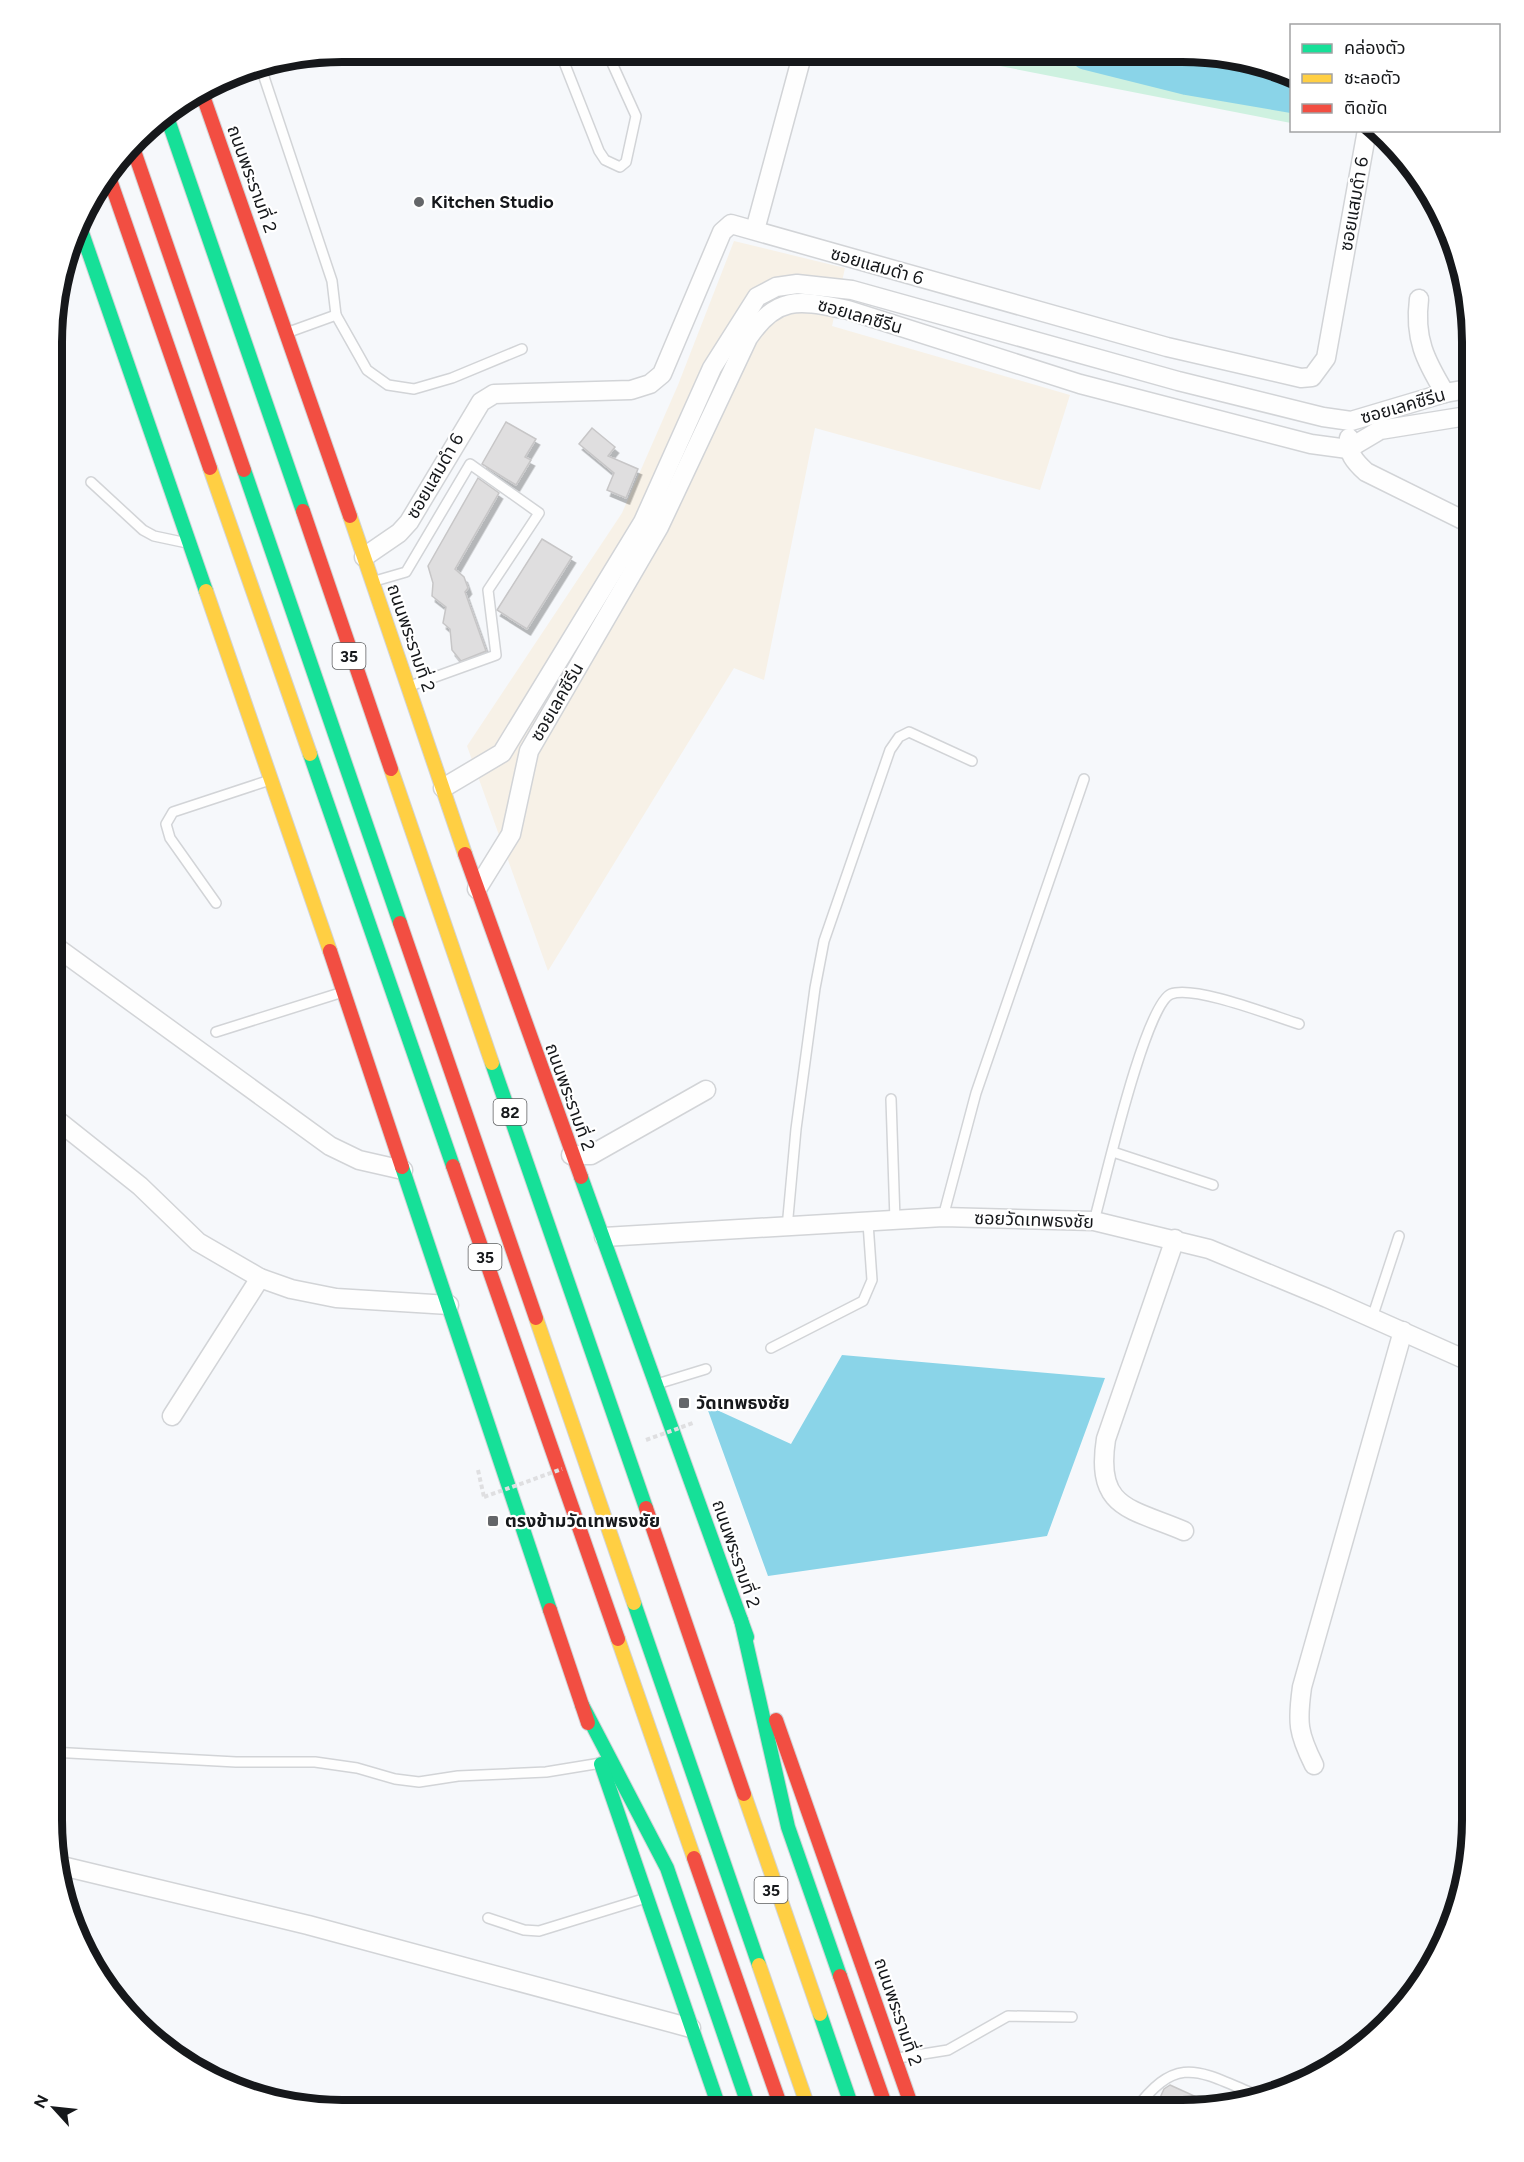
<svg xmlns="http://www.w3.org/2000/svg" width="1524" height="2162" font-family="Figtree,'Noto Sans Thai',sans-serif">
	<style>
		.commercial { fill: #f7f1e7 }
		.green { fill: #cef1e0 }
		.water { fill: #8ad4e8 }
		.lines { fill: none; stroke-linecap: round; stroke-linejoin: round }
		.river { stroke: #8ad4e8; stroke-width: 34 }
		.building { fill: #dfdedf; stroke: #c7c6c7; stroke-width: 1.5; filter: url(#shadow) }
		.lane-casing { stroke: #d2d4d7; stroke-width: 12 }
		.street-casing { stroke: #d2d4d7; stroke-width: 21 }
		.fast-casing { stroke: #d2d4d7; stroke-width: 16 }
		.slow-casing { stroke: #d2d4d7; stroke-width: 16 }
		.jam-casing { stroke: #d2d4d7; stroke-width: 16 }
		.path { stroke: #dfdfe1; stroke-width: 4; stroke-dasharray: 4.5 3; stroke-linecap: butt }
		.lane { stroke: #fefefe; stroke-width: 9 }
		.street { stroke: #fefefe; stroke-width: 18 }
		.fast { stroke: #16e098; stroke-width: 14 }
		.slow { stroke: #ffcf43; stroke-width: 14 }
		.jam { stroke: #f24e42; stroke-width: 14 }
		.fast-bridge-casing { stroke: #d2d3d4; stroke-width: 16; stroke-linecap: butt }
		.slow-bridge-casing { stroke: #d2d3d4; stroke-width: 16; stroke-linecap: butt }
		.jam-bridge-casing { stroke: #d2d3d4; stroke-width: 16; stroke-linecap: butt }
		.path-bridge { stroke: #dfdfe1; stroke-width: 4; stroke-dasharray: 4.5 3; stroke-linecap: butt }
		.fast-bridge { stroke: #16e098; stroke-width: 14 }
		.slow-bridge { stroke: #ffcf43; stroke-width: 14 }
		.jam-bridge { stroke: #f24e42; stroke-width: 14 }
		.poi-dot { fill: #646669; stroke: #fff; stroke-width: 2 }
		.labels { text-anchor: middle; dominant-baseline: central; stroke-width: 4.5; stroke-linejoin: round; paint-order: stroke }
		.shield { fill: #fff; stroke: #5c5d5f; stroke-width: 1.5 }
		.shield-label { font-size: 16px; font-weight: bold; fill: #16181b }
		.street-label { font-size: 18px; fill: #16181b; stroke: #fff }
		.poi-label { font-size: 18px; font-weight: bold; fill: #16181b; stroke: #fff; text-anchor: start }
		.rim { fill: none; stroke: #16181b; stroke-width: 8 }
	</style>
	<defs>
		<filter id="shadow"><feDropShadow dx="3.5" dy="6" stdDeviation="0" flood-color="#0004"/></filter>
	</defs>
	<rect width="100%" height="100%" fill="#f6f8fb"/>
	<path class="commercial" d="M734,241L845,268L832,326L1070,395L1040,490L815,428L764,680L734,668L548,971L467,746L622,513L678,385Z"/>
	<path class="green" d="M933,53L1219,54L1291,73V123Z"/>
	<path class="water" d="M842,1355L1105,1378L1047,1536L768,1576L706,1405L791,1444Z"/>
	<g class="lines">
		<path class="river" d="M1087,53L1187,78L1292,96"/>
	</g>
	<g class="building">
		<path d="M506,422L536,439L525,457L531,460L516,485L482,464Z"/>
		<path d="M592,428L615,447L608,456L638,469L626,498L607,490L614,473L579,444Z"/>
		<path d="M478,478L499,493L455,569L464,577L468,588L465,592L486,651L461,661L452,650L450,629L443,623L446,607L432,596L433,583L428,566Z"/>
		<path d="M542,539L572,557L527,629L497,610Z"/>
		<path d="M1170,2085L1212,2104L1183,2111H1154L1164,2089Z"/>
	</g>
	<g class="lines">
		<g class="lane-casing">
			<g id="lane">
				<path d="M560,52L599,151L605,160L620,167L626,162L636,116L607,52"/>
				<path d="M260,65L332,281L336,315L289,332"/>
				<path d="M336,315L367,370L388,385L414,389L452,378L522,349"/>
				<path d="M91,482L143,530L154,536L187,543"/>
				<path d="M375,581L406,572L470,464L539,513L488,590L496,655L410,686"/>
				<path d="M216,903L170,838L166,824L173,812L270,780"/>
				<path d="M216,1032L343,992"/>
				<path d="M891,1099L895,1220"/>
				<path d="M52,1136L63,1124"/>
				<path d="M1113,1152L1213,1185"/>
				<path d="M943,1217L976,1093L1084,779"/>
				<path d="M1094,1221C1104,1186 1145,1004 1171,994C1195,985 1273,1016 1299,1024"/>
				<path d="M787,1228L796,1129L815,988L824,941L890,750L899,737L909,732L972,761"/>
				<path d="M1372,1318L1399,1236"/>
				<path d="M771,1348L863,1301L872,1280L868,1223"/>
				<path d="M657,1384L706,1369"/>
				<path d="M51,1752L236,1762H315L357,1768L395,1779L419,1782L458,1776L546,1772L601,1763"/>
				<path d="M488,1918L524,1930L539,1931L646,1898"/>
				<path d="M898,2058L948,2050L1008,2016L1072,2017"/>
				<path d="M1134,2111C1177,2054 1197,2070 1254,2094"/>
			</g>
		</g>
		<g class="street-casing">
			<g id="street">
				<path d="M755,230L803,52"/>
				<path d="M1419,299C1414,338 1425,360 1445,393"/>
				<path d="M1349,438C1347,453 1355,462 1366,472L1473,525"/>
				<path d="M364,557L399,533L409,522L481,402L494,394L631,390L650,384L662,374L722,232L731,224L1167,347L1301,378L1312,377L1326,358L1367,130"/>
				<path d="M443,788L502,753L643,522L712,368L757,297L776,287L797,284L852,290L1178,381L1323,417L1351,421L1445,393L1473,388"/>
				<path d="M477,889L511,834L529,751L659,527L748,338C778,293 802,301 848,310L1080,384L1311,444L1348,449L1380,430L1473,415"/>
				<path d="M52,944L330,1146L359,1160L403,1170"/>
				<path d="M52,1116L140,1186L198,1242L260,1278L291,1289L336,1298L449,1305"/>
				<path d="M571,1155H591L706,1090"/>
				<path d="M604,1237L943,1217L1094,1221L1209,1249L1327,1298L1473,1363"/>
				<path d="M1175,1239L1106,1439C1095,1509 1130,1508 1184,1531"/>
				<path d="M172,1416L260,1278"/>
				<path d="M1314,1765C1298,1733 1297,1723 1302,1687L1403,1331"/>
				<path d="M62,1866L308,1925L691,2028"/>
			</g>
		</g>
		<g class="fast-casing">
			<g id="fast">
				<path d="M80,227L206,591"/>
				<path d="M310,754L453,1166"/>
				<path d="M402,1167L550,1610"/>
				<path d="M581,1177L747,1637"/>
				<path d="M741,1620L788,1827L840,1976"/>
				<path d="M582,1705L667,1868L750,2110"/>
				<path d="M601,1764L720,2110"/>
			</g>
		</g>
		<g class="slow-casing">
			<g id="slow">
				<path d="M210,468L310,754"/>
				<path d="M350,516L465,854"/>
				<path d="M206,591L330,951"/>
				<path d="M618,1639L694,1858"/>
			</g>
		</g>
		<g class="jam-casing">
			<g id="jam">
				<path d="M202,93L350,516"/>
				<path d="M108,174L210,468"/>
				<path d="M465,854L581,1177"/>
				<path d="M330,951L402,1167"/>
				<path d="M453,1166L618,1639"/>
				<path d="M550,1610L588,1723"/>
				<path d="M776,1720L913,2110"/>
				<path d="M694,1858L782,2110"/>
				<path d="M840,1976L887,2110"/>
			</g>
		</g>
		<path class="path" d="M478,1470L484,1497"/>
		<use href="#lane" class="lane"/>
		<use href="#street" class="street"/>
		<use href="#fast" class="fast"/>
		<use href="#slow" class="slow"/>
		<use href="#jam" class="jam"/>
		<g class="fast-bridge-casing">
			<g id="fast-bridge">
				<path d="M166,114L303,511"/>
				<path d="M244,470L400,923"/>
				<path d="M492,1063L646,1508"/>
				<path d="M634,1603L759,1965"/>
				<path d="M820,2014L853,2110"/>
			</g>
		</g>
		<g class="slow-bridge-casing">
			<g id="slow-bridge">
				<path d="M391,769L492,1063"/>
				<path d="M536,1318L634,1603"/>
				<path d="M744,1794L820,2014"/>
				<path d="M759,1965L809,2110"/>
			</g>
		</g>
		<g class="jam-bridge-casing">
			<g id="jam-bridge">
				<path d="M132,145L244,470"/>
				<path d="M303,511L391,769"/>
				<path d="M400,923L536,1318"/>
				<path d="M646,1508L744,1794"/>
			</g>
		</g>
		<g class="path-bridge">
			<path d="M646,1440L693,1423"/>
			<path d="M484,1497L562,1469"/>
		</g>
		<use href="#fast-bridge" class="fast-bridge"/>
		<use href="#slow-bridge" class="slow-bridge"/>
		<use href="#jam-bridge" class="jam-bridge"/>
	</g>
	<g class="poi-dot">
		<circle cx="419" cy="202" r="6"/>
		<rect x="678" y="1397" width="12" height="12" rx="3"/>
		<rect x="487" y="1515" width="12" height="12" rx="3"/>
	</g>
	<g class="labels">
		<g class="shield">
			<rect x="332.5" y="643" width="33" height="26" rx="4.5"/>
			<rect x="493.5" y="1099" width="33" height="26" rx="4.5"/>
			<rect x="468.5" y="1244" width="33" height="26" rx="4.5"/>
			<rect x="754.5" y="1877" width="33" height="26" rx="4.5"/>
		</g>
		<g class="shield-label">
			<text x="349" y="656">35</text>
			<text x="510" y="1112">82</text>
			<text x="485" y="1257">35</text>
			<text x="771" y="1890">35</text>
		</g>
		<g class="street-label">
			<text transform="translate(252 179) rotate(70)">ถนนพระรามที่ 2</text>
			<text transform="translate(1354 204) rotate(-80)">ซอยแสมดำ 6</text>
			<text transform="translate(877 266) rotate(16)">ซอยแสมดำ 6</text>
			<text transform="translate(860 316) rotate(16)">ซอยเลคซีรีน</text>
			<text transform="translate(1403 406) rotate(-16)">ซอยเลคซีรีน</text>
			<text transform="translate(435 476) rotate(-60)">ซอยแสมดำ 6</text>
			<text transform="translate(411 638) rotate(71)">ถนนพระรามที่ 2</text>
			<text transform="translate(557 702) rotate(-60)">ซอยเลคซีรีน</text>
			<text transform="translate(570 1097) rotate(70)">ถนนพระรามที่ 2</text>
			<text transform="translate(1034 1220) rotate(2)">ซอยวัดเทพธงชัย</text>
			<text transform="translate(736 1554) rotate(71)">ถนนพระรามที่ 2</text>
			<text transform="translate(898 2012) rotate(71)">ถนนพระรามที่ 2</text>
		</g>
		<g class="poi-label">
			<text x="431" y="202">Kitchen Studio</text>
			<text x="696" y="1403">วัดเทพธงชัย</text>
			<text x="505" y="1521">ตรงข้ามวัดเทพธงชัย</text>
		</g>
	</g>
	<path d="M0 0H1524V2162H0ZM342 62H1182A280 280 0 0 1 1462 342V1820A280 280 0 0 1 1182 2100H342A280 280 0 0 1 62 1820V342A280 280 0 0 1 342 62Z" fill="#fff" fill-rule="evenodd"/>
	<path class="rim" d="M342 62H1182A280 280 0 0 1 1462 342V1820A280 280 0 0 1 1182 2100H342A280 280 0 0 1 62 1820V342A280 280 0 0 1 342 62Z"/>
	<rect x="1290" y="24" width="210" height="108" fill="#ffffff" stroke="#a2a3a4" stroke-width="1.5"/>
	<rect x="1302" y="44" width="30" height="9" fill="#16e098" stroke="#a2a3a4" stroke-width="1.5"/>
	<text x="1344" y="54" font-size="18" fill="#16181b">คล่องตัว</text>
	<rect x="1302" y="74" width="30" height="9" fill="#ffcf43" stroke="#a2a3a4" stroke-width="1.5"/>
	<text x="1344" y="84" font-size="18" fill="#16181b">ชะลอตัว</text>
	<rect x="1302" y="104" width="30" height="9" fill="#f24e42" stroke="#a2a3a4" stroke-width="1.5"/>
	<text x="1344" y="114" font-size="18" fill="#16181b">ติดขัด</text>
	<g transform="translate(54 2108) rotate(297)" stroke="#ffffff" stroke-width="4.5" paint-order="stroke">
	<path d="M0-4.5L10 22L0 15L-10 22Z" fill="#16181b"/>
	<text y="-9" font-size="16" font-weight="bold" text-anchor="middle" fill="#16181b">N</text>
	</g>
</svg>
